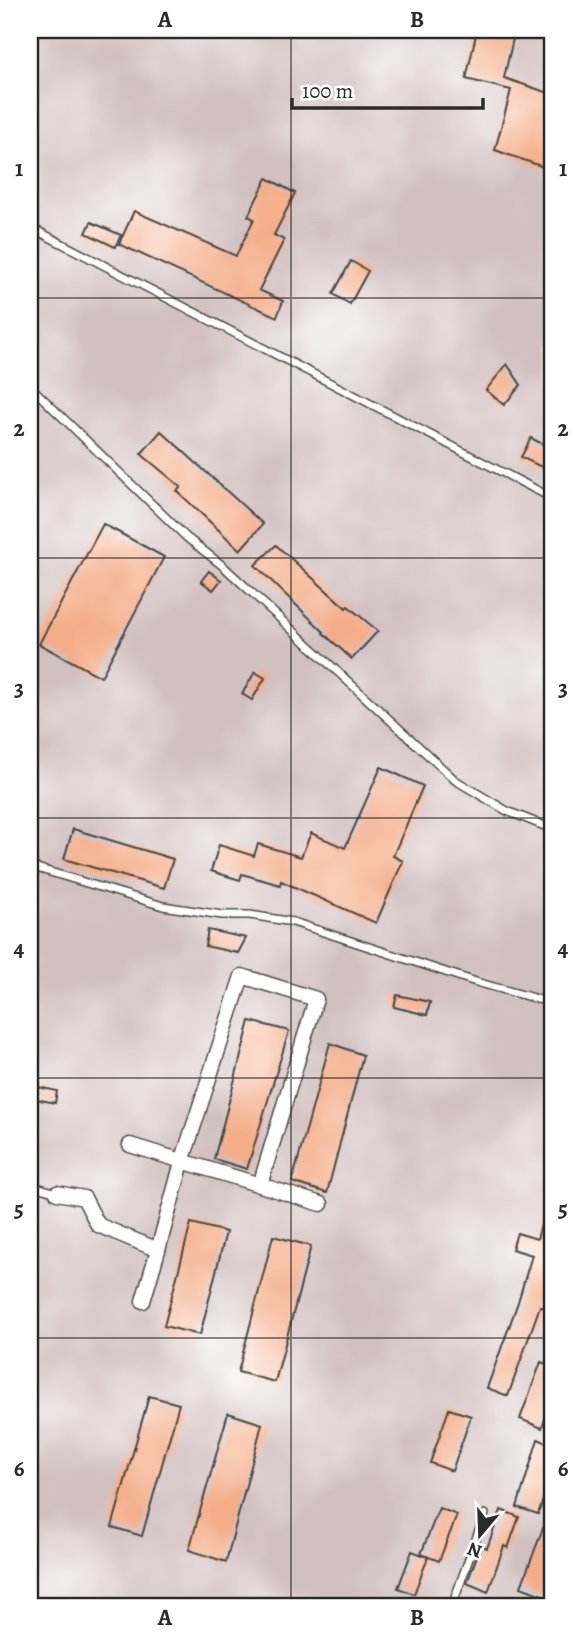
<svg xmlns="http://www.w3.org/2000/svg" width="582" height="1636" font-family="Alegreya,serif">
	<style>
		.industrial { fill: #d2bfc0 }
		.building { fill: #f4ad89 }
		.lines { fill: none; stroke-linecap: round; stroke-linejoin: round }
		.service-casing { stroke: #484743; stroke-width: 10 }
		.minor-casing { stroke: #484743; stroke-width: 17 }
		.service { stroke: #fff; stroke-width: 7 }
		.minor { stroke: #fff; stroke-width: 14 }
		.grid { fill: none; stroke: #2b2b2b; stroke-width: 2; stroke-opacity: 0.55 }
		.neatline { fill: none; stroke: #2b2b2b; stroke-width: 2.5 }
		.grid-label { font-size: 23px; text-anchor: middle; font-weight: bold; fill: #2b2b2b }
	</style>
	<rect width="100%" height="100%" fill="#fff"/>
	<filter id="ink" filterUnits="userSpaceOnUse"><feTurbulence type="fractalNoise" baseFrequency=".0143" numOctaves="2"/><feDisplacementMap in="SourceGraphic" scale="14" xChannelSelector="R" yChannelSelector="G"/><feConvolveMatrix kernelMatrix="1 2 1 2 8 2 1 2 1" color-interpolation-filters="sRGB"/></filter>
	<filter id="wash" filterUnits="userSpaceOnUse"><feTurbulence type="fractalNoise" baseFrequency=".00686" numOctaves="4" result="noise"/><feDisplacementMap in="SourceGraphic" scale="28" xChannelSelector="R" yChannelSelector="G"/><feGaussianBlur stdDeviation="1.57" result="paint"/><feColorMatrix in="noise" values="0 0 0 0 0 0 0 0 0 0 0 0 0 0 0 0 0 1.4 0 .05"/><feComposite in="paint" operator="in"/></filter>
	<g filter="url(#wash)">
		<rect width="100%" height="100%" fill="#eee5c8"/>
		<rect class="industrial" x="30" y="30" width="522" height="1576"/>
		<g id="blocks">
			<g class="building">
				<path d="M477,30H515L504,78L552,94V170L495,150L511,90L466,79Z"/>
				<path d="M267,178L295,193L274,235L284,240L259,290L283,301L277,317L119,244L134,211L236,256L254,219L248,216Z"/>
				<path d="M91,222L121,235L115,247L86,233Z"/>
				<path d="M351,261L368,271L350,304L333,294Z"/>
				<path d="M507,364L521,385L504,405L486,390Z"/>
				<path d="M161,431L263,524L240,550L177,491L181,487L141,454Z"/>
				<path d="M531,438L552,449V472L521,457Z"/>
				<path d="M103,524L164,557L101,677L39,644Z"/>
				<path d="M276,545L346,608L348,606L378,631L352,659L323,633L324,632L255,565Z"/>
				<path d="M209,571L221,580L213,590L201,581Z"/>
				<path d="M255,672L265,678L252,700L242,694Z"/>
				<path d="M381,767L423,786L393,856L403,861L376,923L281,881L280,885L242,874L240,880L211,871L219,845L254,856L258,844L301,857L311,833L345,848Z"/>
				<path d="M73,829L173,859L164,888L64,859Z"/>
				<path d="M208,930L246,938L238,953L205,946Z"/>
				<path d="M397,995L430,1002L427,1015L394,1007Z"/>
				<path d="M250,1021L289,1031L247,1169L214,1159Z"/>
				<path d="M330,1043L363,1055L327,1193L292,1182Z"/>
				<path d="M38,1087L57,1091L55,1103L36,1099Z"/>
				<path d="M549,1197H552V1310L540,1306L508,1396L487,1388L518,1302L532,1255L512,1249L517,1233L537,1239Z"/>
				<path d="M191,1223L226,1232L200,1335L164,1326Z"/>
				<path d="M273,1236L311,1246L275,1382L238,1372Z"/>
				<path d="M541,1362L552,1366V1398L542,1428L520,1419Z"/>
				<path d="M149,1396L179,1404L142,1536L112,1527Z"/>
				<path d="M449,1409L471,1416L452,1471L430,1463Z"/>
				<path d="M228,1413L262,1424L226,1562L189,1550Z"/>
				<path d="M538,1439L552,1445V1474L538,1514L517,1507Z"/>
				<path d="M439,1508L457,1515L439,1561L421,1554Z"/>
				<path d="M501,1510L519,1517L508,1548L504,1546L488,1592L467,1583L481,1545L487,1548Z"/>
				<path d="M543,1528L552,1531V1599L521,1587Z"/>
				<path d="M412,1551L428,1557L414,1594L398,1588Z"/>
			</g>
		</g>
	</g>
	<g filter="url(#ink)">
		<use href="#blocks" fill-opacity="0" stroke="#484743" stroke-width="2"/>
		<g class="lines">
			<g class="service-casing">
				<g id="service">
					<path d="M30,227L552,498"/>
					<path d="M30,386L186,537L223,566L455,780L507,811L552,829"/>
					<path d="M30,866L163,906L222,915H250L293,922L476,982L552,1003"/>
					<path d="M30,1185L57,1193"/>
					<path d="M452,1606L485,1514"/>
				</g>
			</g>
			<g class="minor-casing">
				<g id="minor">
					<path d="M130,1145L260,1185L316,999L242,976L182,1162L158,1250"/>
					<path d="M260,1185L321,1204"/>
					<path d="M57,1193L84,1198L98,1225L158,1250L143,1301"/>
				</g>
			</g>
			<use href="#service" class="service"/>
			<use href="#minor" class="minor"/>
		</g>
	</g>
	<path class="grid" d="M291,30V1606M30,298H552M30,558H552M30,818H552M30,1078H552M30,1338H552"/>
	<rect width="582" height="1636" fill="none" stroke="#fff" stroke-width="77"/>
	<g transform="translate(480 1535) rotate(199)" stroke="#ffffff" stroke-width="5" paint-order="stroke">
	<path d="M0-5L12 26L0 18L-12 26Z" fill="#2b2b2b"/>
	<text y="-10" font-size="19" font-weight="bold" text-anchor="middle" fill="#2b2b2b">N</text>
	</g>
	<path d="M292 98v10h191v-10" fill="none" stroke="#2b2b2b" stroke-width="3.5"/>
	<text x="302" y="98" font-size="21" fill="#2b2b2b" stroke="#ffffff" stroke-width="5" paint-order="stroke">100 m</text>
	<rect x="38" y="38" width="506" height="1560" class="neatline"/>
	<g class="grid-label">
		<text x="165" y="27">A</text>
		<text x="417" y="27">B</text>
		<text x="19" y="176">1</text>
		<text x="563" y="176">1</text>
		<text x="19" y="436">2</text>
		<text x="563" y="436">2</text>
		<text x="19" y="696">3</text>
		<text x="563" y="696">3</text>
		<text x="19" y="956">4</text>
		<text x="563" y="956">4</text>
		<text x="19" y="1216">5</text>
		<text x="563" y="1216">5</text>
		<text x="19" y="1476">6</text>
		<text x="563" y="1476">6</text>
		<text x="165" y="1625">A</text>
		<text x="417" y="1625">B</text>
	</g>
</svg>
